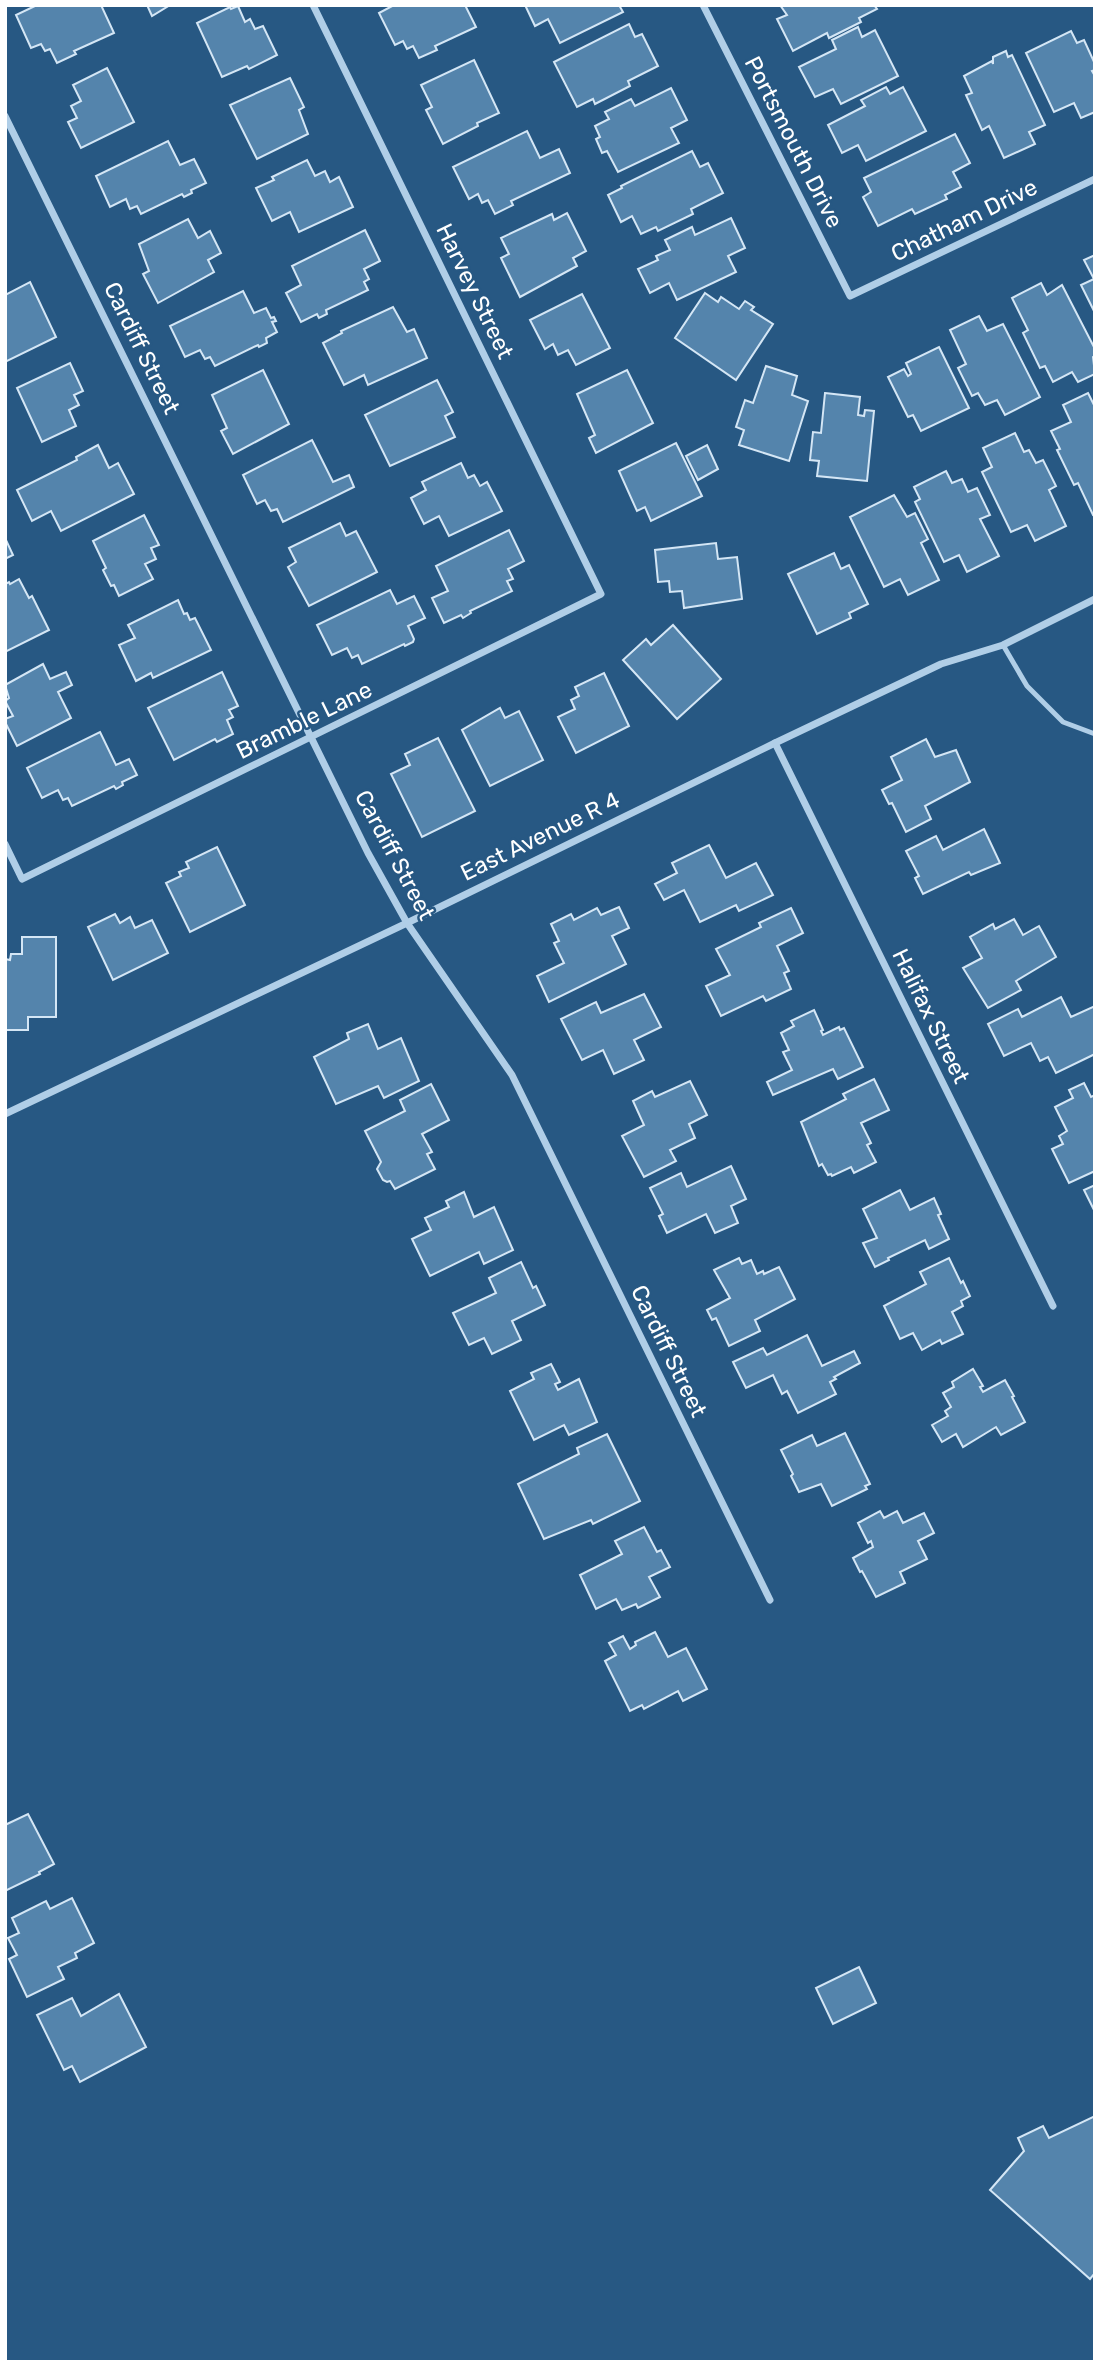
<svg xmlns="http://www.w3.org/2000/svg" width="1100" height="2367" font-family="Rubik,sans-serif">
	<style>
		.building { fill: #5484ac; stroke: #d4e6f5; stroke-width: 2 }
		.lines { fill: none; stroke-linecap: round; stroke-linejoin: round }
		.lane { stroke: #b0cee7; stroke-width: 5 }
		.street { stroke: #b0cee7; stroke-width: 7 }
		.labels { text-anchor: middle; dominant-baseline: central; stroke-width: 5; stroke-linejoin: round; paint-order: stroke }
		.street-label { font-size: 23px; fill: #fff; stroke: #275883 }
	</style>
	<rect width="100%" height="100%" fill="#275883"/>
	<g class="building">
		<path d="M37,5H101L114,33L74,51L76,54L57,63L50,49L45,51L41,44L31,48L16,15Z"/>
		<path d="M147,5H170L152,16Z"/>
		<path d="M394,5H465L476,27L435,46L437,50L419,58L413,46L407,49L403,41L395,45L379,13Z"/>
		<path d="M525,5H619L623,12L560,43L548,19L535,26Z"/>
		<path d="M780,5H874L877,9L859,18L861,22L829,38L827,33L793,51L777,19L787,15Z"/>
		<path d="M238,6L245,22L250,19L255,29L263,26L277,55L249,69L247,66L222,77L197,23L230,7L231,9Z"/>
		<path d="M629,24L635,37L642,34L658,66L628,81L630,86L595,104L593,99L577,107L554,62Z"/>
		<path d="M858,27L862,37L875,30L898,76L841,104L833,89L815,97L799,67L836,49L832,40Z"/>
		<path d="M1071,31L1077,43L1084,40L1095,64V70L1092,71L1095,76V112L1081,118L1074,103L1054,112L1026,53Z"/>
		<path d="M1006,51L1008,57L1012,55L1045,125L1029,132L1035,144L1004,158L989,126L982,130L966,95L972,93L964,76L992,61L993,64V57Z"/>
		<path d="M474,60L499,113L477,123L478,126L443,144L426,110L432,107L421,85Z"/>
		<path d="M107,68L134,122L81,148L68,122L77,118L71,106L81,101L73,85Z"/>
		<path d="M290,78L304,107L299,110L308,134L257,159L230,105Z"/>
		<path d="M886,87L890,94L903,87L926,131L866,161L858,145L842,153L828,125L865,106L861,100Z"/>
		<path d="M671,88L687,120L671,128L679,143L618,172L607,151L602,153L596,139L600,137L595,126L609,119L605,112L631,99L635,106Z"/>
		<path d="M527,131L540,158L559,149L570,173L511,201L513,205L495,214L488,200L482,203L478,194L469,199L453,167Z"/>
		<path d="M955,134L970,163L953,172L961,187L945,195L947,199L915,214L912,209L878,226L863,197L871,192L864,178Z"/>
		<path d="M168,141L180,165L194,159L206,183L191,190L192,193L184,197L182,194L141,214L137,206L130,209L126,199L110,207L96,176Z"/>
		<path d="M692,151L700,167L708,163L723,193L691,209L693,214L658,231L656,227L641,234L632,216L621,222L608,195L622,188L621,186Z"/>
		<path d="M307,160L315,176L325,171L330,182L339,177L353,207L299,232L290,212L272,221L256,188L274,180L272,177Z"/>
		<path d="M567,213L586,251L573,258L577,266L520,297L501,258L509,254L501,238L552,214L554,220Z"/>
		<path d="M731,218L745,248L728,256L736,272L677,300L669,283L650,293L638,269L658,260L656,256L670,250L665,240L692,227L695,235Z"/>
		<path d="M188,219L198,238L210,231L221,253L208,260L214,272L158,303L143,274L149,271L139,244Z"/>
		<path d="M365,230L380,261L364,269L369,279L364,282L368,290L326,310L327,314L319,318L317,314L301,322L286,293L301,285L292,266Z"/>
		<path d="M1095,255V313L1081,285L1094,279L1084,260Z"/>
		<path d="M30,282L56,337L5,362V295Z"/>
		<path d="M1041,283L1047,295L1062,285L1095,349V356L1093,357L1095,374L1078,382L1072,372L1053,382L1045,366L1040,368L1023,333L1028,330L1012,298Z"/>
		<path d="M243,291L254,313L266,308L271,318L274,317L276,321L272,322L277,332L266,338L267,343L259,347L258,345L215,366L210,357L205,359L200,350L185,357L170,326Z"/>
		<path d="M705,293L718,302L721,297L739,309L745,301L754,307L751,310L773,324L736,380L675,338Z"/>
		<path d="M582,294L610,348L576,365L568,350L558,355L553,344L545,349L530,320Z"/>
		<path d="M393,307L407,332L414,329L427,358L368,385L364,375L344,385L323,343L342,333L341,331Z"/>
		<path d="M979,316L987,331L1003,324L1040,397L1005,415L997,400L985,405L978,393L972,396L958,368L966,364L950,330Z"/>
		<path d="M939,347L969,408L921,431L913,415L908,417L888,377L904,369L908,376L911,374L906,363Z"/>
		<path d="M70,363L83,391L74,395L79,405L69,410L76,426L42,442L17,388Z"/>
		<path d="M766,366L797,376L792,395L808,401L789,461L739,445L744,430L736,427L745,400L753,403Z"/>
		<path d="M263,370L289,424L233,454L221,431L227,428L212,395Z"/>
		<path d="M627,370L653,423L596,453L589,438L595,435L577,394Z"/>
		<path d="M437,380L453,412L445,416L455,437L390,466L365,415Z"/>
		<path d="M825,393L860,397L858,415L864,416L865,410L874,411L867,481L817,476L819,461L810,460L813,432L821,433Z"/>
		<path d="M1088,393L1095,407V514L1093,515L1078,483L1074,485L1057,450L1060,449L1051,431L1071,422L1063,405Z"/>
		<path d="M1015,433L1024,452L1029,450L1036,463L1043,460L1056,486L1049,490L1066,526L1035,541L1027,525L1011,532L982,472L992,467L983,448Z"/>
		<path d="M312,440L333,482L349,475L354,487L283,522L277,509L271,511L265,500L257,504L243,475Z"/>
		<path d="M676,443L702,496L651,521L645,507L637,511L619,471Z"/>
		<path d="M98,445L109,468L118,463L134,494L61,531L51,511L32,521L17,490L77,460L76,457Z"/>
		<path d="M707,445L718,469L698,480L686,456Z"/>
		<path d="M461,463L468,478L474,475L480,486L487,482L502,511L449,536L439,516L424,524L411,498L426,490L422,482Z"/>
		<path d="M946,471L952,483L962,479L968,492L977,488L990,515L980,519L999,556L967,572L959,555L944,562L915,502L920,499L914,487Z"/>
		<path d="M894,495L907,517L915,513L928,539L921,543L939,580L908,595L900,579L884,587L850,517Z"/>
		<path d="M144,515L159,545L151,548L156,559L145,564L153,579L119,596L114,585L111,586L103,570L106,568L93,541Z"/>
		<path d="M340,523L346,536L356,531L377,572L309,606L288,567L296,562L289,548Z"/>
		<path d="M509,530L524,561L508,569L513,579L507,581L512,591L470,611L471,613L463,618L461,615L444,623L432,598L448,591L436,566Z"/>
		<path d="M5,538L13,555L5,559Z"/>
		<path d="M716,543L718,559L737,557L742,599L684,608L682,591L670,592L669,581L658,582L655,550Z"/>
		<path d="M834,553L841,569L849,565L868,604L849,613L851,618L817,634L788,574Z"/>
		<path d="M19,579L29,598L32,596L49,630L5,652V584L9,582L10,584Z"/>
		<path d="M390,590L397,604L414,596L425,618L408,626L414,639L413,642L405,646L404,644L362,664L358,655L352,658L347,648L332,655L317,625Z"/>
		<path d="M178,600L184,614L187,613L190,620L195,618L211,650L153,678L151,673L136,681L119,645L135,638L128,625Z"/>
		<path d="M673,625L721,679L677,719L623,660L646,639L651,645Z"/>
		<path d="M43,664L50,679L66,672L72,685L58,692L71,718L17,746L5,722V719L13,716L5,701L9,698L5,685Z"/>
		<path d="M222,672L238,706L229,710L233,717L227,720L233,734L217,742L215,739L174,760L148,708Z"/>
		<path d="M604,673L629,726L576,753L558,717L575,709L571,700L579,696L575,687Z"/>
		<path d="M500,708L505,718L519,711L543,760L490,786L462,730Z"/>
		<path d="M100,732L116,765L129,759L137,775L122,782L123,785L116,789L114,786L72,806L68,798L63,800L58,790L42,798L27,768Z"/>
		<path d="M438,738L475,811L422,837L391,774L410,765L405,754Z"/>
		<path d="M926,739L935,757L956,750L970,782L925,806L931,819L906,832L892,803L889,804L882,790L902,780L891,757Z"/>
		<path d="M984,829L1000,863L971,875L969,872L923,894L915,878L919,876L906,851L936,836L943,850Z"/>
		<path d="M709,845L726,878L756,863L773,895L739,911L736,905L700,922L684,890L664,900L655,884L677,873L672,863Z"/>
		<path d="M217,847L245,905L190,932L166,883L181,876L179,872L189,868L186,862Z"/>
		<path d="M619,907L629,928L612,936L626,964L549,1002L537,976L564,963L554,943L559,941L551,924L571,914L574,920L597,908L601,915Z"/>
		<path d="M791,908L803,933L777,946L789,971L784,973L791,989L766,1001L763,996L721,1016L706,986L730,975L716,949L761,927L759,923Z"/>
		<path d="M115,914L120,923L130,917L135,928L152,920L168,953L113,980L88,927Z"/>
		<path d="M1014,919L1023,935L1039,926L1056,957L1016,981L1021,990L988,1008L963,968L982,958L970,937L993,924L995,929Z"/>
		<path d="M22,937H56V1017H28V1030H5V959L10,960L11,954H22Z"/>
		<path d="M644,994L661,1027L634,1040L644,1060L614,1074L603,1050L582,1060L561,1019L596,1002L601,1013Z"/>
		<path d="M1061,997L1071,1017L1095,1006V1054L1056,1073L1048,1057L1040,1061L1031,1043L1004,1056L988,1024L1018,1009L1022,1017Z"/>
		<path d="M814,1010L823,1030L821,1031L823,1035L839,1027L840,1030L844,1028L863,1067L838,1079L833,1069L773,1095L767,1082L792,1070L783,1052L789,1050L781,1033L794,1026L791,1021Z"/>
		<path d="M368,1024L378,1049L401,1038L419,1081L384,1098L378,1086L336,1104L314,1057L349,1039L347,1033Z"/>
		<path d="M874,1079L889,1110L861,1123L871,1143L867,1145L876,1162L854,1173L851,1167L832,1176L831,1174L828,1175L822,1164L819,1166L801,1122L846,1099L843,1094Z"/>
		<path d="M690,1081L707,1115L689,1124L695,1138L670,1150L676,1161L644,1177L622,1136L644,1125L633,1101L652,1091L655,1097Z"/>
		<path d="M1084,1083L1091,1097L1095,1095V1171L1069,1183L1052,1149L1063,1144L1059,1136L1067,1131L1055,1107L1073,1098L1069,1090Z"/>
		<path d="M431,1084L449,1120L422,1134L432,1152L427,1154L435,1169L395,1189L390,1181L387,1182L383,1180L377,1169L381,1162L365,1131L405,1111L400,1100Z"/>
		<path d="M731,1166L746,1199L731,1206L738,1223L715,1233L706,1214L667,1233L659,1216L663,1214L650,1188L681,1173L687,1187Z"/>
		<path d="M1095,1185V1212L1084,1190Z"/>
		<path d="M900,1190L910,1210L934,1198L941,1214L938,1215L949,1239L929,1249L925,1240L888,1258L889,1260L875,1267L863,1243L877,1238L863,1209Z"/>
		<path d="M464,1192L474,1217L494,1207L513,1250L484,1264L479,1252L430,1276L412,1239L431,1230L425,1218L449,1207L446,1201Z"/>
		<path d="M739,1258L742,1264L751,1260L757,1274L763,1271L764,1274L779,1267L795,1299L755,1320L760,1331L729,1346L716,1318L712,1320L707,1310L730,1298L714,1270Z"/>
		<path d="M949,1258L961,1283L963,1281L970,1296L961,1301L963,1306L952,1312L963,1334L942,1344L940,1340L922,1350L913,1333L900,1339L884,1306L926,1284L920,1272Z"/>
		<path d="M521,1262L533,1288L536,1286L545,1305L512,1321L521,1340L492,1354L484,1338L469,1345L453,1313L496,1293L489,1278Z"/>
		<path d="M807,1335L822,1366L854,1351L860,1363L834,1377L836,1379L830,1382L836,1394L798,1413L787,1391L782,1394L773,1375L746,1388L733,1362L763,1348L767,1355Z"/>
		<path d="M551,1364L560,1382L555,1384L558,1390L579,1379L597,1422L569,1435L564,1425L534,1440L510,1391L534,1379L531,1373Z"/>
		<path d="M973,1369L983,1386L980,1387L983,1392L1005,1380L1014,1396L1012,1397L1025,1422L1001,1435L996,1427L963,1447L956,1434L942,1442L932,1425L948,1416L945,1411L951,1407L943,1393L954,1387L952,1382Z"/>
		<path d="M845,1433L870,1484L865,1486L867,1489L832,1506L821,1484L799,1492L791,1476L793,1474L781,1450L812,1435L817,1446Z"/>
		<path d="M607,1434L640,1501L593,1524L591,1520L544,1539L518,1484L579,1454L577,1448Z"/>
		<path d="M880,1511L884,1518L897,1511L903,1523L924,1513L934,1533L918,1541L927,1559L900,1572L905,1583L876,1597L862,1571L860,1572L853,1558L873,1547L871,1541L868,1543L858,1523Z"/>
		<path d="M644,1527L657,1552L661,1550L670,1567L649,1577L660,1597L638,1608L636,1604L622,1610L616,1599L596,1609L580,1575L622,1554L615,1541Z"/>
		<path d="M655,1632L668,1657L686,1648L707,1689L683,1701L678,1691L644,1709L642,1705L630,1711L605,1661L616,1655L609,1643L623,1636L630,1649L636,1645L635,1642Z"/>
		<path d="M28,1814L54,1864L39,1872L40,1874L5,1891V1825Z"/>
		<path d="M72,1898L94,1943L75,1953L77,1958L58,1967L64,1979L27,1997L9,1959L17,1955L8,1938L19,1933L12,1918L46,1901L50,1909Z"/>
		<path d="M859,1967L876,2003L833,2024L816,1988Z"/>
		<path d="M119,1994L146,2047L80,2082L72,2066L64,2070L37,2015L72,1998L81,2016Z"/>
		<path d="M1095,2116V2273L1090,2279L990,2190L1024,2151L1018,2138L1043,2126L1049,2138Z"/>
	</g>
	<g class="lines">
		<path class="lane" d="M1003,645L1027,686L1063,722L1095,734"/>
		<g class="street">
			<path d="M703,5L850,296L1095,179"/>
			<path d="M5,116L368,853L407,923L512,1075L770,1600"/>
			<path d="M775,743L1053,1306"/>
			<path d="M5,844L22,879L601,594L313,5"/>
			<path d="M5,1114L407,923L775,743L941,664L1003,645L1095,599"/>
		</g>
	</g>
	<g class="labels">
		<g class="street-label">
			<text transform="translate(794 142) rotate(63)">Portsmouth Drive</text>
			<text transform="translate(964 220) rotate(-26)">Chatham Drive</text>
			<text transform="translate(475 291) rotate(64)">Harvey Street</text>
			<text transform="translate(142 348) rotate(64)">Cardiff Street</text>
			<text transform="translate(304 720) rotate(-26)">Bramble Lane</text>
			<text transform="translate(540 836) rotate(-26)">East Avenue R 4</text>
			<text transform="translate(395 855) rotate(62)">Cardiff Street</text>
			<text transform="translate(931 1016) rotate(64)">Halifax Street</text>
			<text transform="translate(669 1351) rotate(64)">Cardiff Street</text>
		</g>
	</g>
	<rect width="1100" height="2367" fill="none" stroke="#ffffff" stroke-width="14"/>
</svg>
